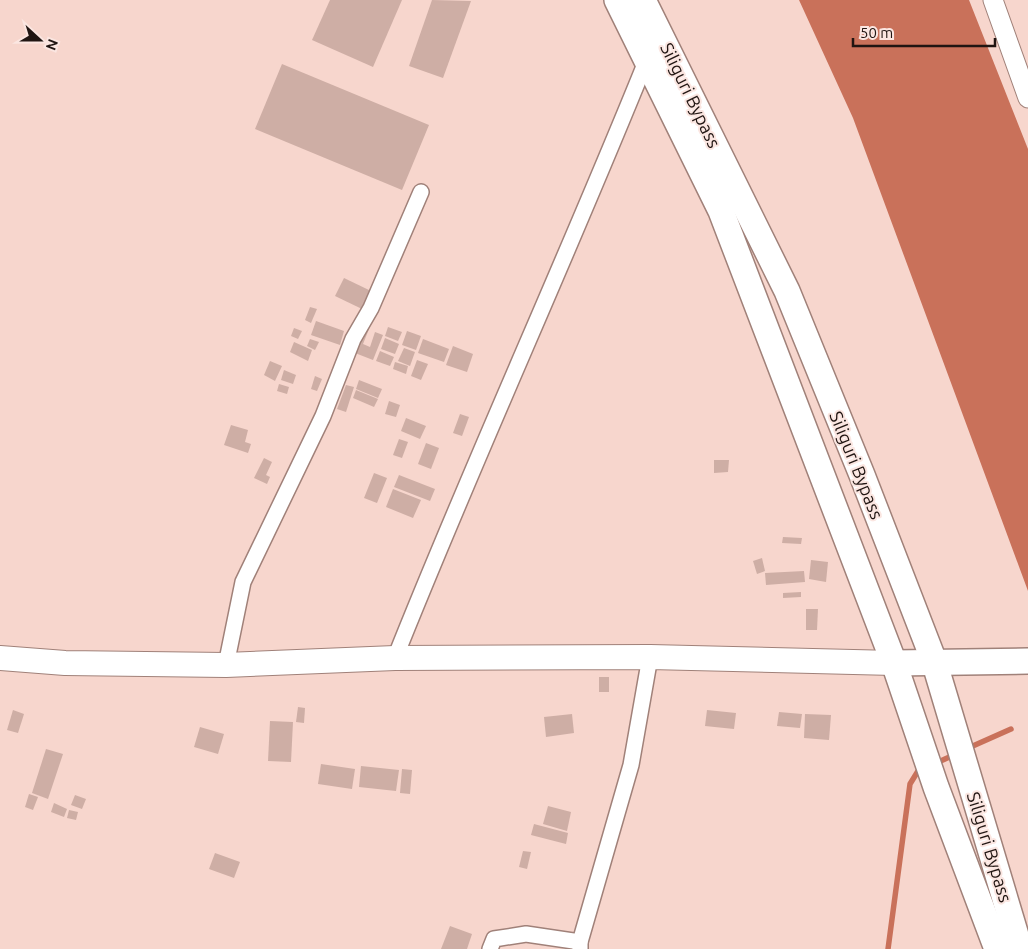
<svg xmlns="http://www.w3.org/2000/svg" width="1028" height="949" font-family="Ubuntu,sans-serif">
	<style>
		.water { fill: #c9715a }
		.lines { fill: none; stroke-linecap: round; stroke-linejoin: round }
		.stream { stroke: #c9715a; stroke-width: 5.5 }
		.building { fill: #ceaea5 }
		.minor-casing { stroke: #a08179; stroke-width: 18 }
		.tertiary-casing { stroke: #a08179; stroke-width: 21 }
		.primary-casing { stroke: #a08179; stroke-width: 26 }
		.trunk-casing { stroke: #a08179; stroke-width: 28 }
		.minor { stroke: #fff; stroke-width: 15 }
		.tertiary { stroke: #fff; stroke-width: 19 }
		.primary { stroke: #fff; stroke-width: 24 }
		.trunk { stroke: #fff; stroke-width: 25 }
		.labels { text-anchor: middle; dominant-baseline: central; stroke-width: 4; stroke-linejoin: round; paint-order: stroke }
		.street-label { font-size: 18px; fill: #201512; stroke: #fbe6e1 }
	</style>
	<rect width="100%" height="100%" fill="#f7d6cd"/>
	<path class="water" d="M799,0H969L1028,149V591L853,118Z"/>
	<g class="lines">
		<g class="stream">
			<path d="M966,749L1011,729"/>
			<path d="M934,764L956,754"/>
			<path d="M888,949L910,784L918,771L924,769"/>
		</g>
	</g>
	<g class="building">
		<path d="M330,0H402L373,67L312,40Z"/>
		<path d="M432,0L471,1L443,78L409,66Z"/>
		<path d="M282,64L429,125L402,190L255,129Z"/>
		<path d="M344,278L371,291L362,309L335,296Z"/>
		<path d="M310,307L317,309L311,323L305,320Z"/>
		<path d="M316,321L344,331L340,345L311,335Z"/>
		<path d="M388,327L402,332L398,341L385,336Z"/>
		<path d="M294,328L302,331L298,339L291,336Z"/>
		<path d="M365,328L369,329L363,344L370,347L375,332L383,335L373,360L355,353Z"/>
		<path d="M407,331L421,336L416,350L402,345Z"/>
		<path d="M385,338L399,344L395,354L381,349Z"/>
		<path d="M310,339L319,342L315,350L307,346Z"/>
		<path d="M423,339L449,349L444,362L418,353Z"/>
		<path d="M294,342L312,350L308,361L290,352Z"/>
		<path d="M453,346L473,354L467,372L446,365Z"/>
		<path d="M404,348L415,352L410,366L398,361Z"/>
		<path d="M380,351L394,357L390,366L376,361Z"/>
		<path d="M417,360L428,364L421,380L411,376Z"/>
		<path d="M270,361L282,366L275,381L264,375Z"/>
		<path d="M395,362L408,366L406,374L393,369Z"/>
		<path d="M284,370L296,375L293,384L281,380Z"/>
		<path d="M315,376L322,379L317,391L311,389Z"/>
		<path d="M359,380L382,389L378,398L356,389Z"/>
		<path d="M279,384L289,387L287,394L277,391Z"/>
		<path d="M346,385L354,387L346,412L337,409Z"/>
		<path d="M356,390L378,399L374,407L353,398Z"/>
		<path d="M389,401L400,405L396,417L385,414Z"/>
		<path d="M460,414L469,417L462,436L453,433Z"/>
		<path d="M406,418L426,426L420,439L401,431Z"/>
		<path d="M231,425L248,430L245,442L251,444L248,453L224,445Z"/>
		<path d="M399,439L408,442L402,458L393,455Z"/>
		<path d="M426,443L439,448L431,469L418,464Z"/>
		<path d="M264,458L272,462L266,475L270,477L267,484L254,478Z"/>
		<path d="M714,460H729L728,472L714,473Z"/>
		<path d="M374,473L387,478L377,503L364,498Z"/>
		<path d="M399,475L435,489L430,501L394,487Z"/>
		<path d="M393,489L421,500L413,518L386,507Z"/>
		<path d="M783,537L802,538L801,544L782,543Z"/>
		<path d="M762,558L765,571L757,574L753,561Z"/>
		<path d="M811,560L828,562L826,582L809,579Z"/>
		<path d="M804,571L805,582L766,585L765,573Z"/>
		<path d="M801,592V597L783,598V593Z"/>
		<path d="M806,609H818L817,630H806Z"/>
		<rect x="599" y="677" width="10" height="15"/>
		<path d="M298,707L305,708L304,723L296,722Z"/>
		<path d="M13,710L24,714L18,733L7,730Z"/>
		<path d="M707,710L736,713L734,729L705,726Z"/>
		<path d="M779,712L802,714L800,728L777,726Z"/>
		<path d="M572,714L574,733L546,737L544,717Z"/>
		<path d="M805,714L831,715L829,740L804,738Z"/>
		<path d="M270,721L293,722L291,762L268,761Z"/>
		<path d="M200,727L224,734L218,754L194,747Z"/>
		<path d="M46,749L63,754L48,799L32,793Z"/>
		<path d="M321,764L355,769L352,789L318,784Z"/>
		<path d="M361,766L399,770L396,791L359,787Z"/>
		<path d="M402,769L412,770L410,794L400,793Z"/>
		<path d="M29,794L38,797L33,810L25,807Z"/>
		<path d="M75,795L86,799L82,809L71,805Z"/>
		<path d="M54,803L67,809L64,817L51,812Z"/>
		<path d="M548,806L571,812L567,831L543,824Z"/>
		<path d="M69,810L78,812L76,820L67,818Z"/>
		<path d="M534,824L568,833L566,844L531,835Z"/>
		<path d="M523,851L531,852L527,869L519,867Z"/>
		<path d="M215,853L240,862L234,878L209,869Z"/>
		<path d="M450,926L472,934L467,949H441Z"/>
	</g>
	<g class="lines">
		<g class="minor-casing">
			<g id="minor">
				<path d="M395,658C475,457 566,260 647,59"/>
				<path d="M226,665L243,582L323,416L353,339L371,308L421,192"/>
				<path d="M490,949L494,939L526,934L580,942"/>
				<path d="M580,949V942L631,765L650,657"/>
			</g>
		</g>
		<g class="tertiary-casing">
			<path id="tertiary" d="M993,0L1028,98"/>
		</g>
		<g class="primary-casing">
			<path id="primary" d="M0,658L65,663L226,665L395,658L650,657L894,663"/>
		</g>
		<g class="trunk-casing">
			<g id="trunk">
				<path d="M617,0L721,211L894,663L936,787L997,949"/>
				<path d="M643,0L787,291L862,475L934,661L1020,949"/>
				<path d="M894,663L1028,661"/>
			</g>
		</g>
		<use href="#minor" class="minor"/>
		<use href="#tertiary" class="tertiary"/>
		<use href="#primary" class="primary"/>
		<use href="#trunk" class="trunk"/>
	</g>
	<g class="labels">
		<g class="street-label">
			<text transform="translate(691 95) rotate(64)">Siliguri Bypass</text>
			<text transform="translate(857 465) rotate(68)">Siliguri Bypass</text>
			<text transform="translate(990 847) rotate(73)">Siliguri Bypass</text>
		</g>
	</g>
	<g transform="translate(40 40) rotate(111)" stroke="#fbe6e1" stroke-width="4" paint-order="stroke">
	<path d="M0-4L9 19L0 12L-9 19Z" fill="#201512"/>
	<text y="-8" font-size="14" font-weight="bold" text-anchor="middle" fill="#201512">N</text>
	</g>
	<path d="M853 38v8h142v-8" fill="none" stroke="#201512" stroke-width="2.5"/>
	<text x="860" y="38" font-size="15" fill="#201512" stroke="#fbe6e1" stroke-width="4" paint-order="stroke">50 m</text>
</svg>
